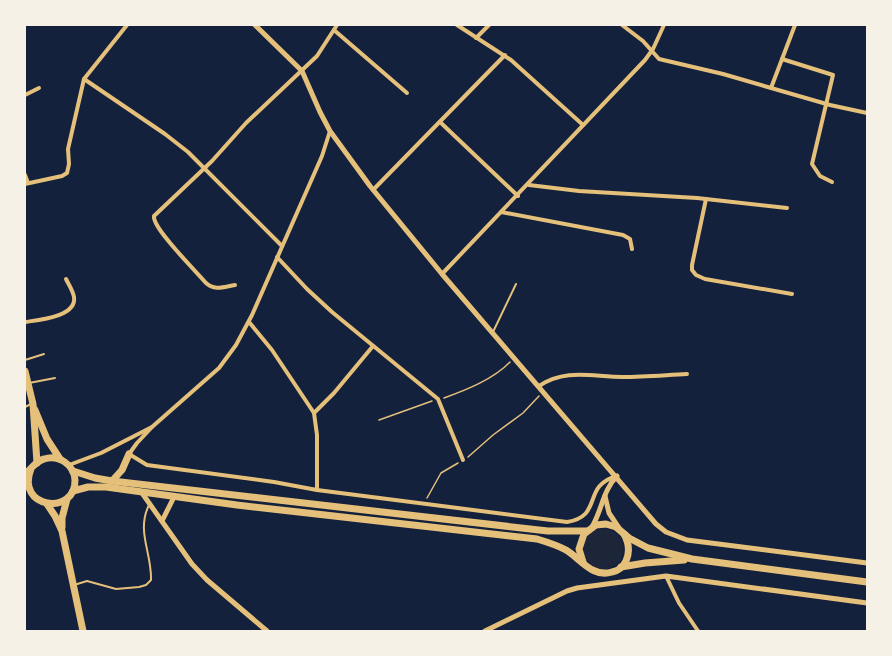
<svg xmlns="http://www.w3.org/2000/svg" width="892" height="656" font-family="'Nunito Sans',sans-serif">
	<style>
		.green { fill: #1d2539 }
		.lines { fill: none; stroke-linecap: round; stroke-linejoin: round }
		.path { stroke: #e5c07b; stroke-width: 1.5 }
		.service { stroke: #e5c07b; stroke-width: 2 }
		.minor { stroke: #e5c07b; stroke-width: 4 }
		.tertiary { stroke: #e5c07b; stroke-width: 5 }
		.primary { stroke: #e5c07b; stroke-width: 7 }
		.trunk { stroke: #e5c07b; stroke-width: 7 }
	</style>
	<rect width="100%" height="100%" fill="#14213d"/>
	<circle class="green" cx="603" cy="549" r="20"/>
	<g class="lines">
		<g class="path">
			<path d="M444,398C466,390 494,379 510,362"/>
			<path d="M379,420L432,401"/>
			<path d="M468,457L493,435L523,413L539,396"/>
			<path d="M427,498L441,473L458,463"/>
		</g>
		<g class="service">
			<path d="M493,332L516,284"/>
			<path d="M25,360L44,354"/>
			<path d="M29,383L55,378"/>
			<path d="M25,407L31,404"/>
			<path d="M74,585L87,581L116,589L139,587L146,585L151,580C152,553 136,531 149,505"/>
		</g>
		<g class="minor">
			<path d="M457,25L511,60L583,125"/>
			<path d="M622,25L643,41L659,59L723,74L830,105L867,113"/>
			<path d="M334,30L407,93"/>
			<path d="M476,38L489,25"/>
			<path d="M782,59L833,75L812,164L820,176L832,182"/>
			<path d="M84,79L165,134L188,152L282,246"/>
			<path d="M771,88L795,25"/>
			<path d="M25,95L39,88"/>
			<path d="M440,122L518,196"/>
			<path d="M25,175L28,183"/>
			<path d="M25,184L62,176L67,173L69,164L68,149L84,79L127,25"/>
			<path d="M529,185L579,191L697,198L787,208"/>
			<path d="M373,190L505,55"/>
			<path d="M706,199L692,265V270L696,275L705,279L792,294"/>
			<path d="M501,212L623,235L630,239L632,249"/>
			<path d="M277,257L307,289L332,312L438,399L463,460"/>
			<path d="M442,274L645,60L653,49L664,25"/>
			<path d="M235,285C223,287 215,291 206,283C196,271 152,228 154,216L212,161L246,123L317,56L337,25"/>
			<path d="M25,322C38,320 77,317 74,297C73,291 69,285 66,279"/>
			<path d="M249,322L272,350L314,413L317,435V490"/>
			<path d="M539,386C566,368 592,377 623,377C644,377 666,375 687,374"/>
			<path d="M314,413L334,393L373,346"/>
			<path d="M152,427L137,443L129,454L147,465L274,482L317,490L567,522C604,516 581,486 617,476"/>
			<path d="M69,465L101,453L152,427L219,368L236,345L252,315L322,156L330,131"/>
			<path d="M666,576L679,603L698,631"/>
		</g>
		<g class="tertiary">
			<path d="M255,25L302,71L320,112L330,131L370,186L442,274L656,524L666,532L687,540L867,563"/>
			<path d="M142,493L192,564L207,580L267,631"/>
			<path d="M605,496L609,513L619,528"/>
			<path d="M162,521L174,497"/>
			<path d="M592,527C602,510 603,490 617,476"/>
			<path d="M485,631L567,591L577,588L666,576L867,603"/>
		</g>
		<g class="primary">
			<path d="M25,371L33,404L37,463"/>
			<path d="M35,410L47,439L60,459"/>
			<path d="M47,504L55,516L62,531L83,631"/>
			<path d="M62,527V518L67,499"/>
		</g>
		<g class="trunk">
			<path d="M73,471L95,478L112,481L548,531H587"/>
			<path d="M25,474C31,469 36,461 44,459C59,454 74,465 75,480C76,516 15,509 31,469"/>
			<path d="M112,481L122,470L129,454"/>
			<path d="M73,491L88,487H106L237,505L537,539C547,542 557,545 566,550C581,559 592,578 612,572C618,571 623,567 626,561C630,552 629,543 624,534"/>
			<path d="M583,562L579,549L584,534L596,525L606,524L616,527L629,538L648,548L692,559L867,582"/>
			<path d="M621,567L645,563L684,560"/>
		</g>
	</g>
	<rect width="892" height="656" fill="none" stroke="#f6f1e7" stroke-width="52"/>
</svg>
